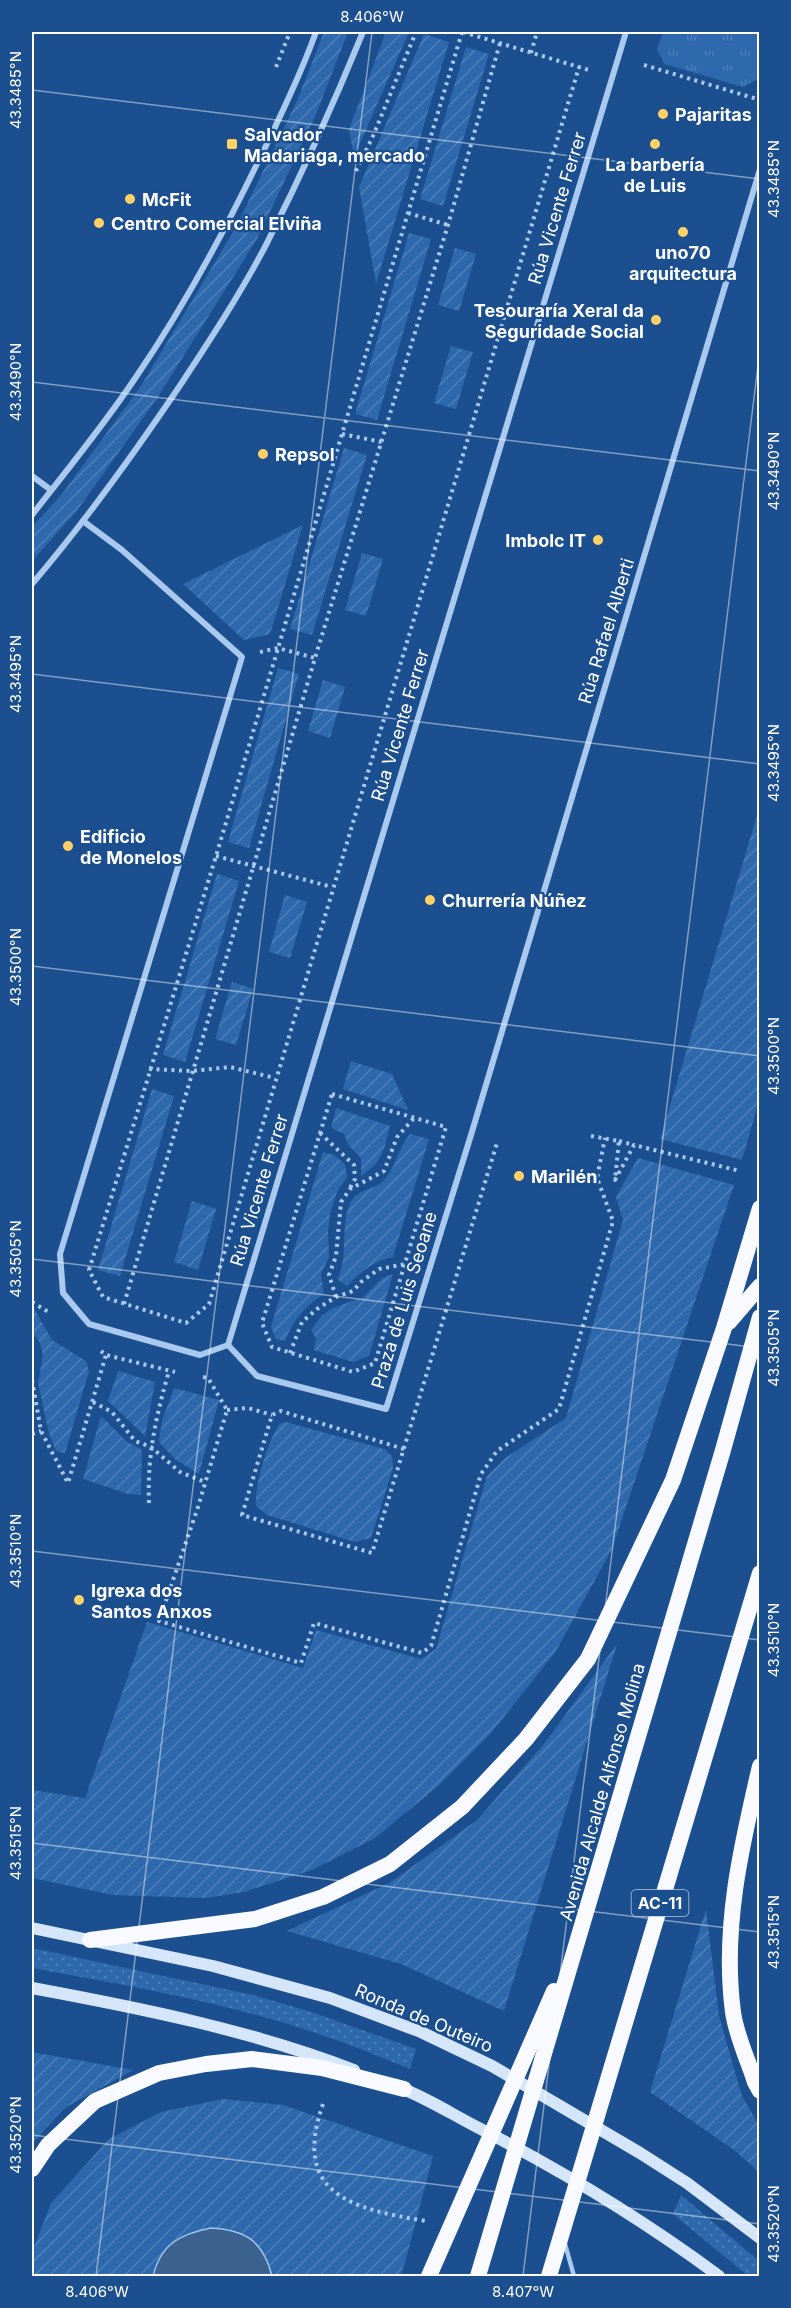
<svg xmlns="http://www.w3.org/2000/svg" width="791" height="2308" font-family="Inter,sans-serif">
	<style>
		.grass { fill: url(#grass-dots) }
		.park { fill: url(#park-tufts) }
		.garden { fill: url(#garden-furrows) }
		.water { fill: #3c6290; stroke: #9cc4f0; stroke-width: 1.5 }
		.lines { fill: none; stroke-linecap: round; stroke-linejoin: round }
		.path { stroke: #a9c9ee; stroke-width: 4; stroke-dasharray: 3 4.5; stroke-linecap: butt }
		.service { stroke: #a9c9ee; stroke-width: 4.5 }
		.minor { stroke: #a9c9ee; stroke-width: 6 }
		.secondary { stroke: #d6e6fa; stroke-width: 12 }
		.trunk { stroke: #f8faff; stroke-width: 16 }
		.ticks { fill: none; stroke: #fff; stroke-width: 1.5; stroke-opacity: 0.45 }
		.poi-dot { fill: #ffd166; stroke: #1b4f8f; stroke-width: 2 }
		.labels { text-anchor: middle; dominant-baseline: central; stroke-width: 4.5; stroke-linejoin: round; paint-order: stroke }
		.shield { fill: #1b4f8f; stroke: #bbcadd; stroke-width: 1.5 }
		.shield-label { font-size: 16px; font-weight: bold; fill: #fff }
		.poi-label { font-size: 18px; font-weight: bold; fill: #fff; stroke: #1b4f8f; text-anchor: start }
		.street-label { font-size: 18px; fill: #fff; stroke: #1b4f8f }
		.neatline { fill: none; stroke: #fff; stroke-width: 2 }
		.ticks-label { font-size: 15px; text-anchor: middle; fill: #fff }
	</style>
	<defs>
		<pattern id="grass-dots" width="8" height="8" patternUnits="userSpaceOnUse" patternTransform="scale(1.5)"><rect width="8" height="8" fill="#2e69ad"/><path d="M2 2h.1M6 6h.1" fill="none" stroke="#4d80b9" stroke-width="1.8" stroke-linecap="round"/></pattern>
		<pattern id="park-tufts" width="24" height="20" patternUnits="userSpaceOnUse" patternTransform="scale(1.5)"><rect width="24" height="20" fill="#2e69ad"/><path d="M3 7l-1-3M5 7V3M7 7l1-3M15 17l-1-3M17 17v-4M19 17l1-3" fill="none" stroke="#4d80b9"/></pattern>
		<pattern id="garden-furrows" width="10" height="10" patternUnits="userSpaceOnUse" patternTransform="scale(1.5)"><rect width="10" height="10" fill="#2e69ad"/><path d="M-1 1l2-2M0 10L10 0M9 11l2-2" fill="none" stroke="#4d80b9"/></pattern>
	</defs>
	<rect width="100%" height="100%" fill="#1b4f8f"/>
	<g class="grass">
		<path d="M32,1948L253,1995L311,2012L416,2049L410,2069C376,2055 342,2041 307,2030C218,2001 124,1985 32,1968Z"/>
		<path d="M681,2195L759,2261V2276H748L673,2214Z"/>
	</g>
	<path class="park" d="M663,32H759L760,73L758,79L743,87L664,64L657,49Z"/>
	<g class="garden">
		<path d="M324,32H348L317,112L257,239L156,400L76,512L32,561V527L62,494L141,386L236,227L297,101Z"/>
		<path d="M386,32H409L354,157L349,129Z"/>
		<path d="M424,34L449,42L376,284L359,187Z"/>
		<path d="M466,47L489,54L443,206L420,199Z"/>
		<path d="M409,233L431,239L377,420L355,414Z"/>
		<path d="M455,248L476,254L459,311L438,305Z"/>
		<path d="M451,346L473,352L456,409L434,403Z"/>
		<path d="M344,448L367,455L312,635L290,629Z"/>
		<path d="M303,525L270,634L244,640L183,584Z"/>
		<path d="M362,553L383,559L366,616L345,610Z"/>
		<path d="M278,668L299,674L249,848L228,842Z"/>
		<path d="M323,680L345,687L330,738L308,731Z"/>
		<path d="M759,809V1101L742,1160L660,1139Z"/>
		<path d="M217,874L239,881L185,1062L163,1055Z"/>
		<path d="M285,895L307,902L290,958L269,952Z"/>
		<path d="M232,982L253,989L236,1045L215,1039Z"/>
		<path d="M351,1061L392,1074L408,1110L343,1089Z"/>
		<path d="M152,1089L174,1096L120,1276L98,1270Z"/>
		<path d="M336,1108L390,1126C384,1150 383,1162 361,1176V1158L349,1146L344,1134L331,1128Z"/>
		<path d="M410,1134L429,1139L393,1257C373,1262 361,1271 347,1286L337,1279C349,1257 340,1230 349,1206C356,1187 374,1192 385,1179C397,1165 398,1148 410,1134Z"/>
		<path d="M323,1152L334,1155L345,1164L347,1177L337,1192L330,1214L328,1232L329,1257L321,1274L324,1294C305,1306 293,1320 285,1341L276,1339L271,1327Z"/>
		<path d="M638,1158L734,1185L612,1549L556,1651L492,1732L437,1787L375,1838L312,1870L244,1892L206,1898L113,1895L32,1878V1790L85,1798L147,1622L303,1668L316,1630L421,1659L436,1649L487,1476L505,1458L566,1418L623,1220L616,1197Z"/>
		<path d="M192,1201L216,1209L198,1270L174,1262Z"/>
		<path d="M393,1274L369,1356L353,1362L314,1350L316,1339L311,1330L322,1315L333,1308L363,1297L382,1278Z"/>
		<path d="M32,1305L52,1340L86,1361L89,1371L65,1453L56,1451L49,1434L38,1383L43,1355L40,1343L32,1332Z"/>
		<path d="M118,1371L155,1382L145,1436L108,1401Z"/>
		<path d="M174,1388L219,1400L199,1474L176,1460L159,1442L162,1421Z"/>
		<path d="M101,1416L126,1441L142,1450L141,1495L128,1494L83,1479Z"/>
		<path d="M286,1422L384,1449L392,1456L393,1468L371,1538L355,1542L267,1515L256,1506C254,1484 268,1443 279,1424Z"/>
		<path d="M617,1644L504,2011L401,1964L287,1931L391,1882L477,1820L544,1744Z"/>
		<path d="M706,1909L719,2016L742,2096L759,2125V2172L734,2150L650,2092Z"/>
		<path d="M32,2052L133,2070L65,2108L32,2143Z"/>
		<path d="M223,2099L283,2105L433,2156L405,2263L400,2276H32V2252L51,2203L109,2139L161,2112Z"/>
	</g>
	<path class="water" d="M211,2228C246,2230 263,2241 272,2276H153C161,2244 180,2234 211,2228Z"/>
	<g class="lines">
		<g class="path">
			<path d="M462,32L216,856L89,1270L103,1297L186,1323L209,1304L579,67"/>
			<path d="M463,32L592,71"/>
			<path d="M531,53L537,32"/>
			<path d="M644,65L757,99"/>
			<path d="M276,67L290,32"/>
			<path d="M356,171L373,136L416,32"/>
			<path d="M408,213L448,225"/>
			<path d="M342,434L382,442"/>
			<path d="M260,652L278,648L315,658"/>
			<path d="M216,856L332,887"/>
			<path d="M149,1069L192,1071L230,1067L275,1078"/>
			<path d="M332,1094L446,1127L375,1363L353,1372L272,1347L262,1323Z"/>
			<path d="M320,1133L354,1165L355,1179L350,1188"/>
			<path d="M591,1136L619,1141L615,1180L634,1145L740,1171"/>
			<path d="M619,1141L634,1145"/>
			<path d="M336,1297L329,1275L336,1256L341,1202L350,1189L384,1171L397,1137L414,1118"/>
			<path d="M32,1302L50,1313"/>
			<path d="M124,1304L315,658L448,225L500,43"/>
			<path d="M32,1342V1380"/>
			<path d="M101,1351L106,1355L175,1372"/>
			<path d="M290,1353L302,1322L317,1309L336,1297L353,1291L361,1282L379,1269L406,1264"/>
			<path d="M203,1377L208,1378L227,1410L198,1507L159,1621L301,1663L314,1623L422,1653L431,1646L481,1474L497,1451L559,1409L613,1221L597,1178L605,1138"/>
			<path d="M32,1380L41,1431L68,1483L106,1355"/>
			<path d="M93,1402L112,1412L135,1441L151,1447L180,1472L205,1482"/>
			<path d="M227,1410L248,1408L272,1415"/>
			<path d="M32,1434L41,1431"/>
			<path d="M404,1449L281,1411L272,1415L242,1515L372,1553L497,1143"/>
			<path d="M149,1503C147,1456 156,1416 169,1371"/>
			<path d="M323,2104C291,2194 352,2209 426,2221"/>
		</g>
		<path class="service" d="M565,2244L574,2276"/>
		<g class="minor">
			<path d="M32,476L51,490"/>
			<path d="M32,515C67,470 104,425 136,377C181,311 220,240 255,168C277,124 299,79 316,32"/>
			<path d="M83,521L122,550L242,657L60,1254L63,1293L89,1324L200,1355L228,1345L626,32"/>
			<path d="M32,584C85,522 133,455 179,387C210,340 241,293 267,243C302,174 334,103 363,32"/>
			<path d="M228,1345L257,1376L386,1409L471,1135L760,169"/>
		</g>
		<g class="secondary">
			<path d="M32,1928L213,1966L330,1998L421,2032L492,2066L640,2153L687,2183L760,2238"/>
			<path d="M32,1988C140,2008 250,2030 354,2070"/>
			<path d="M398,2087C425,2097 450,2113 475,2126C561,2170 642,2219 719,2276"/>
		</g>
		<g class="trunk">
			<path d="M729,1322L760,1286"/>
			<path d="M760,1766C741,1847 722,1929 733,2012C736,2035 748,2060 755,2082L760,2091"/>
			<path d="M90,1940L255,1919L323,1897L390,1864L462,1807L526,1739L588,1659L673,1480L724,1328L760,1208"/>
			<path d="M32,2169L48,2145L95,2101L159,2073L206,2064L252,2059L322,2068L404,2089"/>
			<path d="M429,2276L554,1991"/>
			<path d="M478,2276L723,1450L760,1317"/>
			<path d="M549,2276L760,1573"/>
		</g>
	</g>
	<path class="ticks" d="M32,90L760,179M32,382L760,471M32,674L760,764M32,966L760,1056M32,1259L760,1348M32,1551L760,1640M32,1843L760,1932M32,2135L760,2224M96,2276L372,32M523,2276L760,349"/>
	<g class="poi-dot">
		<circle cx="663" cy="114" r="6"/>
		<rect x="226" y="138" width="12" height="12" rx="3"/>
		<circle cx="655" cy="144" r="6"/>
		<circle cx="130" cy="199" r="6"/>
		<circle cx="99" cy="223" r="6"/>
		<circle cx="683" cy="232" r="6"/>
		<circle cx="656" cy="320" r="6"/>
		<circle cx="263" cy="454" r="6"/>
		<circle cx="598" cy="540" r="6"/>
		<circle cx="68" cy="846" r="6"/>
		<circle cx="430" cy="900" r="6"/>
		<circle cx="519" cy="1176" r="6"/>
		<circle cx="79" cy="1600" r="6"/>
	</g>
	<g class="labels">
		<rect class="shield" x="631.5" y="1890" width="57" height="26" rx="4.5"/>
		<g class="shield-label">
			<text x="660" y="1903">AC-11</text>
		</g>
		<g class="poi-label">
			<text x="675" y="114">Pajaritas</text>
			<text x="244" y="134">Salvador<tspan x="244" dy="21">Madariaga, mercado</tspan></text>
			<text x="655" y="164" text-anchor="middle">La barbería<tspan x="655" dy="21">de Luis</tspan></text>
			<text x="142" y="199">McFit</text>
			<text x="111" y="223">Centro Comercial Elviña</text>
			<text x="683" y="252" text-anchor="middle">uno70<tspan x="683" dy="21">arquitectura</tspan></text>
			<text x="644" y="310" text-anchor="end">Tesouraría Xeral da<tspan x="644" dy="21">Seguridade Social</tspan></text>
			<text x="275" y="454">Repsol</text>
			<text x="586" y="540" text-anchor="end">Imbolc IT</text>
			<text x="80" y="836">Edificio<tspan x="80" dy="21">de Monelos</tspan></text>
			<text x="442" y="900">Churrería Núñez</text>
			<text x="531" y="1176">Marilén</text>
			<text x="91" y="1590">Igrexa dos<tspan x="91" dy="21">Santos Anxos</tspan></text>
		</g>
		<g class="street-label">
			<text transform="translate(557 208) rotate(-73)">Rúa Vicente Ferrer</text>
			<text transform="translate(606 631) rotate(-73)">Rúa Rafael Alberti</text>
			<text transform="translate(400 725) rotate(-73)">Rúa Vicente Ferrer</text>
			<text transform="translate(259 1190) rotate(-73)">Rúa Vicente Ferrer</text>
			<text transform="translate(404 1300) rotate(-73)">Praza de Luis Seoane</text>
			<text transform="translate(602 1792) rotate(-74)">Avenida Alcalde Alfonso Molina</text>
			<text transform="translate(424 2018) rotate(23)">Ronda de Outeiro</text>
		</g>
	</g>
	<rect width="791" height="2308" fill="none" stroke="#1b4f8f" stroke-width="66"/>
	<rect x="33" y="33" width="725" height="2242" class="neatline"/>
	<g class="ticks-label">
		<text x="372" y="22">8.406°W</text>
		<text transform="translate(16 90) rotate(-90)" y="5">43.3485°N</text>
		<text transform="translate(774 179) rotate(-90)" y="5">43.3485°N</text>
		<text transform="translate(16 382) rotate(-90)" y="5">43.3490°N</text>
		<text transform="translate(774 471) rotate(-90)" y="5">43.3490°N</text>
		<text transform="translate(16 674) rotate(-90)" y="5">43.3495°N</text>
		<text transform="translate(774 763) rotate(-90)" y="5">43.3495°N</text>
		<text transform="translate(16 967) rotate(-90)" y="5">43.3500°N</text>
		<text transform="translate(774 1056) rotate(-90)" y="5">43.3500°N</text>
		<text transform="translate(16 1259) rotate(-90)" y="5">43.3505°N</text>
		<text transform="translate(774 1348) rotate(-90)" y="5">43.3505°N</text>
		<text transform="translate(16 1551) rotate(-90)" y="5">43.3510°N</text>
		<text transform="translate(774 1640) rotate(-90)" y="5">43.3510°N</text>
		<text transform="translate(16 1843) rotate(-90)" y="5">43.3515°N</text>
		<text transform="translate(774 1932) rotate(-90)" y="5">43.3515°N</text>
		<text transform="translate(16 2135) rotate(-90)" y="5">43.3520°N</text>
		<text transform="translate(774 2224) rotate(-90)" y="5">43.3520°N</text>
		<text x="97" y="2297">8.406°W</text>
		<text x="523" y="2297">8.407°W</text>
	</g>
</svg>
